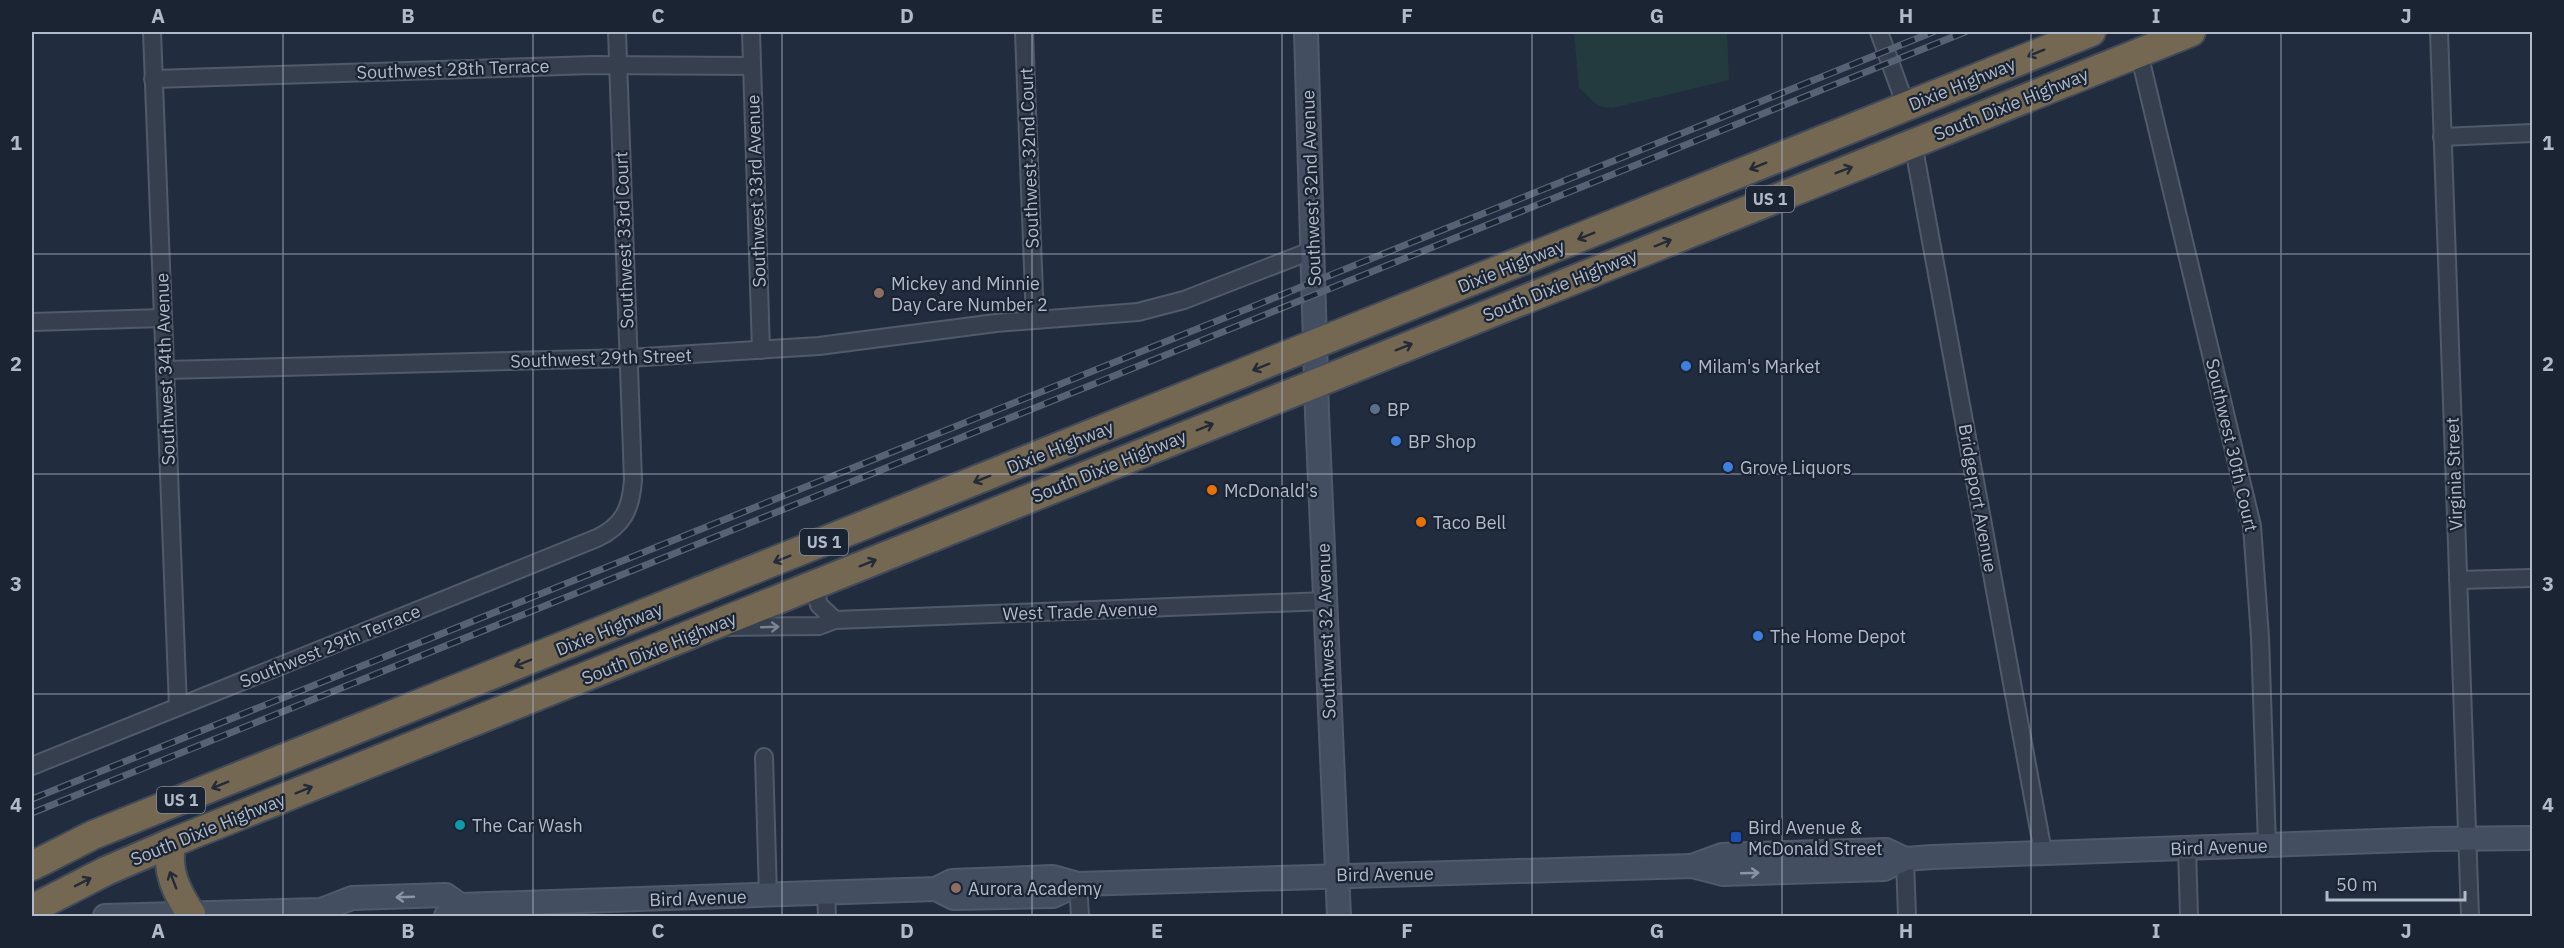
<svg xmlns="http://www.w3.org/2000/svg" width="2564" height="948" font-family="'IBM Plex Sans',sans-serif">
	<style>
		.green { fill: #233b3f }
		.lines { fill: none; stroke-linecap: round; stroke-linejoin: round }
		.street-casing { stroke: #515a69; stroke-width: 20 }
		.secondary-casing { stroke: #515a69; stroke-width: 26 }
		.highway-casing { stroke: #414a59; stroke-width: 32 }
		.street { stroke: #353f4e; stroke-width: 16 }
		.secondary { stroke: #434e61; stroke-width: 22 }
		.highway { stroke: #756852; stroke-width: 28 }
		.rail-casing { stroke: #576375; stroke-width: 7 }
		.rail { stroke: #1b2433; stroke-width: 4.5; stroke-dasharray: 14; stroke-linecap: butt }
		.oneway { stroke: #242b36 }
		.oneway2 { stroke: #798392 }
		.oneway3 { stroke: #8a94a5 }
		.grid { fill: none; stroke: #b1bac9; stroke-width: 1.5; stroke-opacity: 0.55 }
		.education-dot { fill: #8d6e63; stroke: #1b2433; stroke-width: 2 }
		.shop-dot { fill: #3f7fe0; stroke: #1b2433; stroke-width: 2 }
		.service-dot { fill: #5c6f8a; stroke: #1b2433; stroke-width: 2 }
		.food-dot { fill: #e8710a; stroke: #1b2433; stroke-width: 2 }
		.culture-dot { fill: #0f9aa8; stroke: #1b2433; stroke-width: 2 }
		.transit-dot { fill: #1a4fb4; stroke: #1b2433; stroke-width: 2 }
		.labels { text-anchor: middle; dominant-baseline: central; stroke-width: 4.5; stroke-linejoin: round; paint-order: stroke }
		.shield { fill: #1b2433; stroke: #848d9c; stroke-width: 1.5 }
		.shield-label { font-size: 16px; font-weight: bold; fill: #b1bac9 }
		.street-label { font-size: 18px; fill: #b1bac9; stroke: #1b2433 }
		.poi-label { font-size: 18px; fill: #b1bac9; stroke: #1b2433; text-anchor: start }
		.neatline { fill: none; stroke: #b1bac9; stroke-width: 2 }
		.grid-label { font-size: 20px; text-anchor: middle; font-weight: bold; fill: #b1bac9 }
	</style>
	<rect width="100%" height="100%" fill="#212d3e"/>
	<path class="green" d="M1574,32H1727L1729,80L1612,108L1603,107L1595,103L1579,88Z"/>
	<g class="lines">
		<g class="street-casing">
			<g id="street">
				<path d="M152,32L178,707"/>
				<path d="M751,32L761,350"/>
				<path d="M1024,32L1035,320"/>
				<path d="M1879,32L1906,106"/>
				<path d="M2439,32L2470,916"/>
				<path d="M2139,53L2252,526L2260,637L2267,845"/>
				<path d="M153,79L593,65L752,66"/>
				<path d="M2442,137L2532,133"/>
				<path d="M1913,143L2043,852"/>
				<path d="M32,322L163,318"/>
				<path d="M165,370L628,358L819,346L996,323L1138,312L1184,300L1313,250"/>
				<path d="M2458,580L2532,578"/>
				<path d="M814,586L819,605L835,620"/>
				<path d="M724,627L819,626L835,620L1325,601"/>
				<path d="M764,757L768,896"/>
				<path d="M32,766L597,538C623,526 631,509 633,480L617,32"/>
				<path d="M2187,848L2189,916"/>
				<path d="M1905,859L1907,916"/>
				<path d="M1078,884L1080,916"/>
				<path d="M826,893L827,916"/>
			</g>
		</g>
		<g class="secondary-casing">
			<g id="secondary">
				<path d="M1306,32L1317,413L1339,916"/>
				<path d="M1692,866L1722,855L1886,850L1905,859"/>
				<path d="M936,889L954,898L1053,896L1078,884"/>
				<path d="M105,916L321,910L352,898L446,895L460,905"/>
				<path d="M446,916L460,905L936,889L952,881L1053,877L1078,884L1692,866L1723,874L1884,869L1905,859L1932,857L2435,839L2532,838"/>
			</g>
		</g>
		<g class="highway-casing">
			<g id="highway">
				<path d="M171,843C166,871 176,891 191,914"/>
				<path d="M32,866L93,835L2091,32"/>
				<path d="M32,909L106,871L171,843L2191,32"/>
			</g>
		</g>
		<use href="#street" class="street"/>
		<use href="#secondary" class="secondary"/>
		<use href="#highway" class="highway"/>
		<g class="rail-casing">
			<g id="rail">
				<path d="M32,799L1933,32"/>
				<path d="M32,813L1965,32"/>
			</g>
		</g>
		<use href="#rail" class="rail"/>
	</g>
	<defs><path id="oneway-shaft" d="M-6 0H5M1.5-3L5.5 0L1.5 3" fill="none" stroke-width="1.6" stroke-linecap="round" stroke-linejoin="round" transform="scale(1.5)"/></defs>
	<g class="oneway">
		<use href="#oneway-shaft" transform="translate(2036 53) rotate(158)"/>
		<use href="#oneway-shaft" transform="translate(1758 166) rotate(158)"/>
		<use href="#oneway-shaft" transform="translate(1844 170) rotate(-21)"/>
		<use href="#oneway-shaft" transform="translate(1586 236) rotate(158)"/>
		<use href="#oneway-shaft" transform="translate(1663 243) rotate(-22)"/>
		<use href="#oneway-shaft" transform="translate(1404 347) rotate(-22)"/>
		<use href="#oneway-shaft" transform="translate(1261 367) rotate(158)"/>
		<use href="#oneway-shaft" transform="translate(1205 427) rotate(-22)"/>
		<use href="#oneway-shaft" transform="translate(982 479) rotate(158)"/>
		<use href="#oneway-shaft" transform="translate(782 559) rotate(158)"/>
		<use href="#oneway-shaft" transform="translate(868 563) rotate(-22)"/>
		<use href="#oneway-shaft" transform="translate(523 663) rotate(158)"/>
		<use href="#oneway-shaft" transform="translate(220 785) rotate(158)"/>
		<use href="#oneway-shaft" transform="translate(304 790) rotate(-22)"/>
		<use href="#oneway-shaft" transform="translate(173 880) rotate(-111)"/>
		<use href="#oneway-shaft" transform="translate(83 882) rotate(-27)"/>
	</g>
	<use class="oneway2" href="#oneway-shaft" transform="translate(770 627) rotate(-2)"/>
	<g class="oneway3">
		<use href="#oneway-shaft" transform="translate(1750 873) rotate(-2)"/>
		<use href="#oneway-shaft" transform="translate(405 897) rotate(178)"/>
	</g>
	<path class="grid" d="M283,32V916M533,32V916M782,32V916M1032,32V916M1282,32V916M1532,32V916M1782,32V916M2031,32V916M2281,32V916M32,254H2532M32,474H2532M32,694H2532"/>
	<g class="education-dot">
		<circle cx="879" cy="293" r="6"/>
		<circle cx="956" cy="888" r="6"/>
	</g>
	<g class="shop-dot">
		<circle cx="1686" cy="366" r="6"/>
		<circle cx="1396" cy="441" r="6"/>
		<circle cx="1728" cy="467" r="6"/>
		<circle cx="1758" cy="636" r="6"/>
	</g>
	<circle class="service-dot" cx="1375" cy="409" r="6"/>
	<g class="food-dot">
		<circle cx="1212" cy="490" r="6"/>
		<circle cx="1421" cy="522" r="6"/>
	</g>
	<circle class="culture-dot" cx="460" cy="825" r="6"/>
	<rect class="transit-dot" x="1730" y="831" width="12" height="12" rx="3"/>
	<g class="labels">
		<g class="shield">
			<rect x="1746" y="186" width="48" height="26" rx="4.5"/>
			<rect x="800" y="529" width="48" height="26" rx="4.5"/>
			<rect x="157" y="787" width="48" height="26" rx="4.5"/>
		</g>
		<g class="shield-label">
			<text x="1770" y="199">US 1</text>
			<text x="824" y="542">US 1</text>
			<text x="181" y="800">US 1</text>
		</g>
		<g class="street-label">
			<text transform="translate(453 69) rotate(-2)">Southwest 28th Terrace</text>
			<text transform="translate(1962 84) rotate(-22)">Dixie Highway</text>
			<text transform="translate(2011 104) rotate(-22)">South Dixie Highway</text>
			<text transform="translate(1029 158) rotate(-92)">Southwest 32nd Court</text>
			<text transform="translate(1311 188) rotate(-92)">Southwest 32nd Avenue</text>
			<text transform="translate(756 191) rotate(-92)">Southwest 33rd Avenue</text>
			<text transform="translate(624 240) rotate(-92)">Southwest 33rd Court</text>
			<text transform="translate(1511 266) rotate(-22)">Dixie Highway</text>
			<text transform="translate(1560 285) rotate(-22)">South Dixie Highway</text>
			<text transform="translate(601 358) rotate(-2)">Southwest 29th Street</text>
			<text transform="translate(165 369) rotate(-92)">Southwest 34th Avenue</text>
			<text transform="translate(2232 445) rotate(77)">Southwest 30th Court</text>
			<text transform="translate(1060 447) rotate(-22)">Dixie Highway</text>
			<text transform="translate(1109 466) rotate(-22)">South Dixie Highway</text>
			<text transform="translate(2454 474) rotate(-92)">Virginia Street</text>
			<text transform="translate(1978 498) rotate(80)">Bridgeport Avenue</text>
			<text transform="translate(1080 611) rotate(-2)">West Trade Avenue</text>
			<text transform="translate(609 629) rotate(-22)">Dixie Highway</text>
			<text transform="translate(1326 631) rotate(-92)">Southwest 32 Avenue</text>
			<text transform="translate(330 646) rotate(-22)">Southwest 29th Terrace</text>
			<text transform="translate(659 648) rotate(-22)">South Dixie Highway</text>
			<text transform="translate(208 829) rotate(-22)">South Dixie Highway</text>
			<text transform="translate(2219 847) rotate(-2)">Bird Avenue</text>
			<text transform="translate(1385 874) rotate(-1)">Bird Avenue</text>
			<text transform="translate(698 898) rotate(-2)">Bird Avenue</text>
		</g>
		<g class="poi-label">
			<text x="891" y="283">Mickey and Minnie<tspan x="891" dy="21">Day Care Number 2</tspan></text>
			<text x="1698" y="366">Milam's Market</text>
			<text x="1387" y="409">BP</text>
			<text x="1408" y="441">BP Shop</text>
			<text x="1740" y="467">Grove Liquors</text>
			<text x="1224" y="490">McDonald's</text>
			<text x="1433" y="522">Taco Bell</text>
			<text x="1770" y="636">The Home Depot</text>
			<text x="472" y="825">The Car Wash</text>
			<text x="1748" y="827">Bird Avenue &amp;<tspan x="1748" dy="21">McDonald Street</tspan></text>
			<text x="968" y="888">Aurora Academy</text>
		</g>
	</g>
	<rect width="2564" height="948" fill="none" stroke="#1b2433" stroke-width="66"/>
	<path d="M2327 891v9h138v-9" fill="none" stroke="#b1bac9" stroke-width="3"/>
	<text x="2336" y="891" font-size="18" fill="#b1bac9" stroke="#1b2433" stroke-width="4.5" paint-order="stroke">50 m</text>
	<rect x="33" y="33" width="2498" height="882" class="neatline"/>
	<g class="grid-label">
		<text x="158" y="23">A</text>
		<text x="408" y="23">B</text>
		<text x="658" y="23">C</text>
		<text x="907" y="23">D</text>
		<text x="1157" y="23">E</text>
		<text x="1407" y="23">F</text>
		<text x="1657" y="23">G</text>
		<text x="1906" y="23">H</text>
		<text x="2156" y="23">I</text>
		<text x="2406" y="23">J</text>
		<text x="16" y="150">1</text>
		<text x="2548" y="150">1</text>
		<text x="16" y="371">2</text>
		<text x="2548" y="371">2</text>
		<text x="16" y="591">3</text>
		<text x="2548" y="591">3</text>
		<text x="16" y="812">4</text>
		<text x="2548" y="812">4</text>
		<text x="158" y="938">A</text>
		<text x="408" y="938">B</text>
		<text x="658" y="938">C</text>
		<text x="907" y="938">D</text>
		<text x="1157" y="938">E</text>
		<text x="1407" y="938">F</text>
		<text x="1657" y="938">G</text>
		<text x="1906" y="938">H</text>
		<text x="2156" y="938">I</text>
		<text x="2406" y="938">J</text>
	</g>
</svg>
